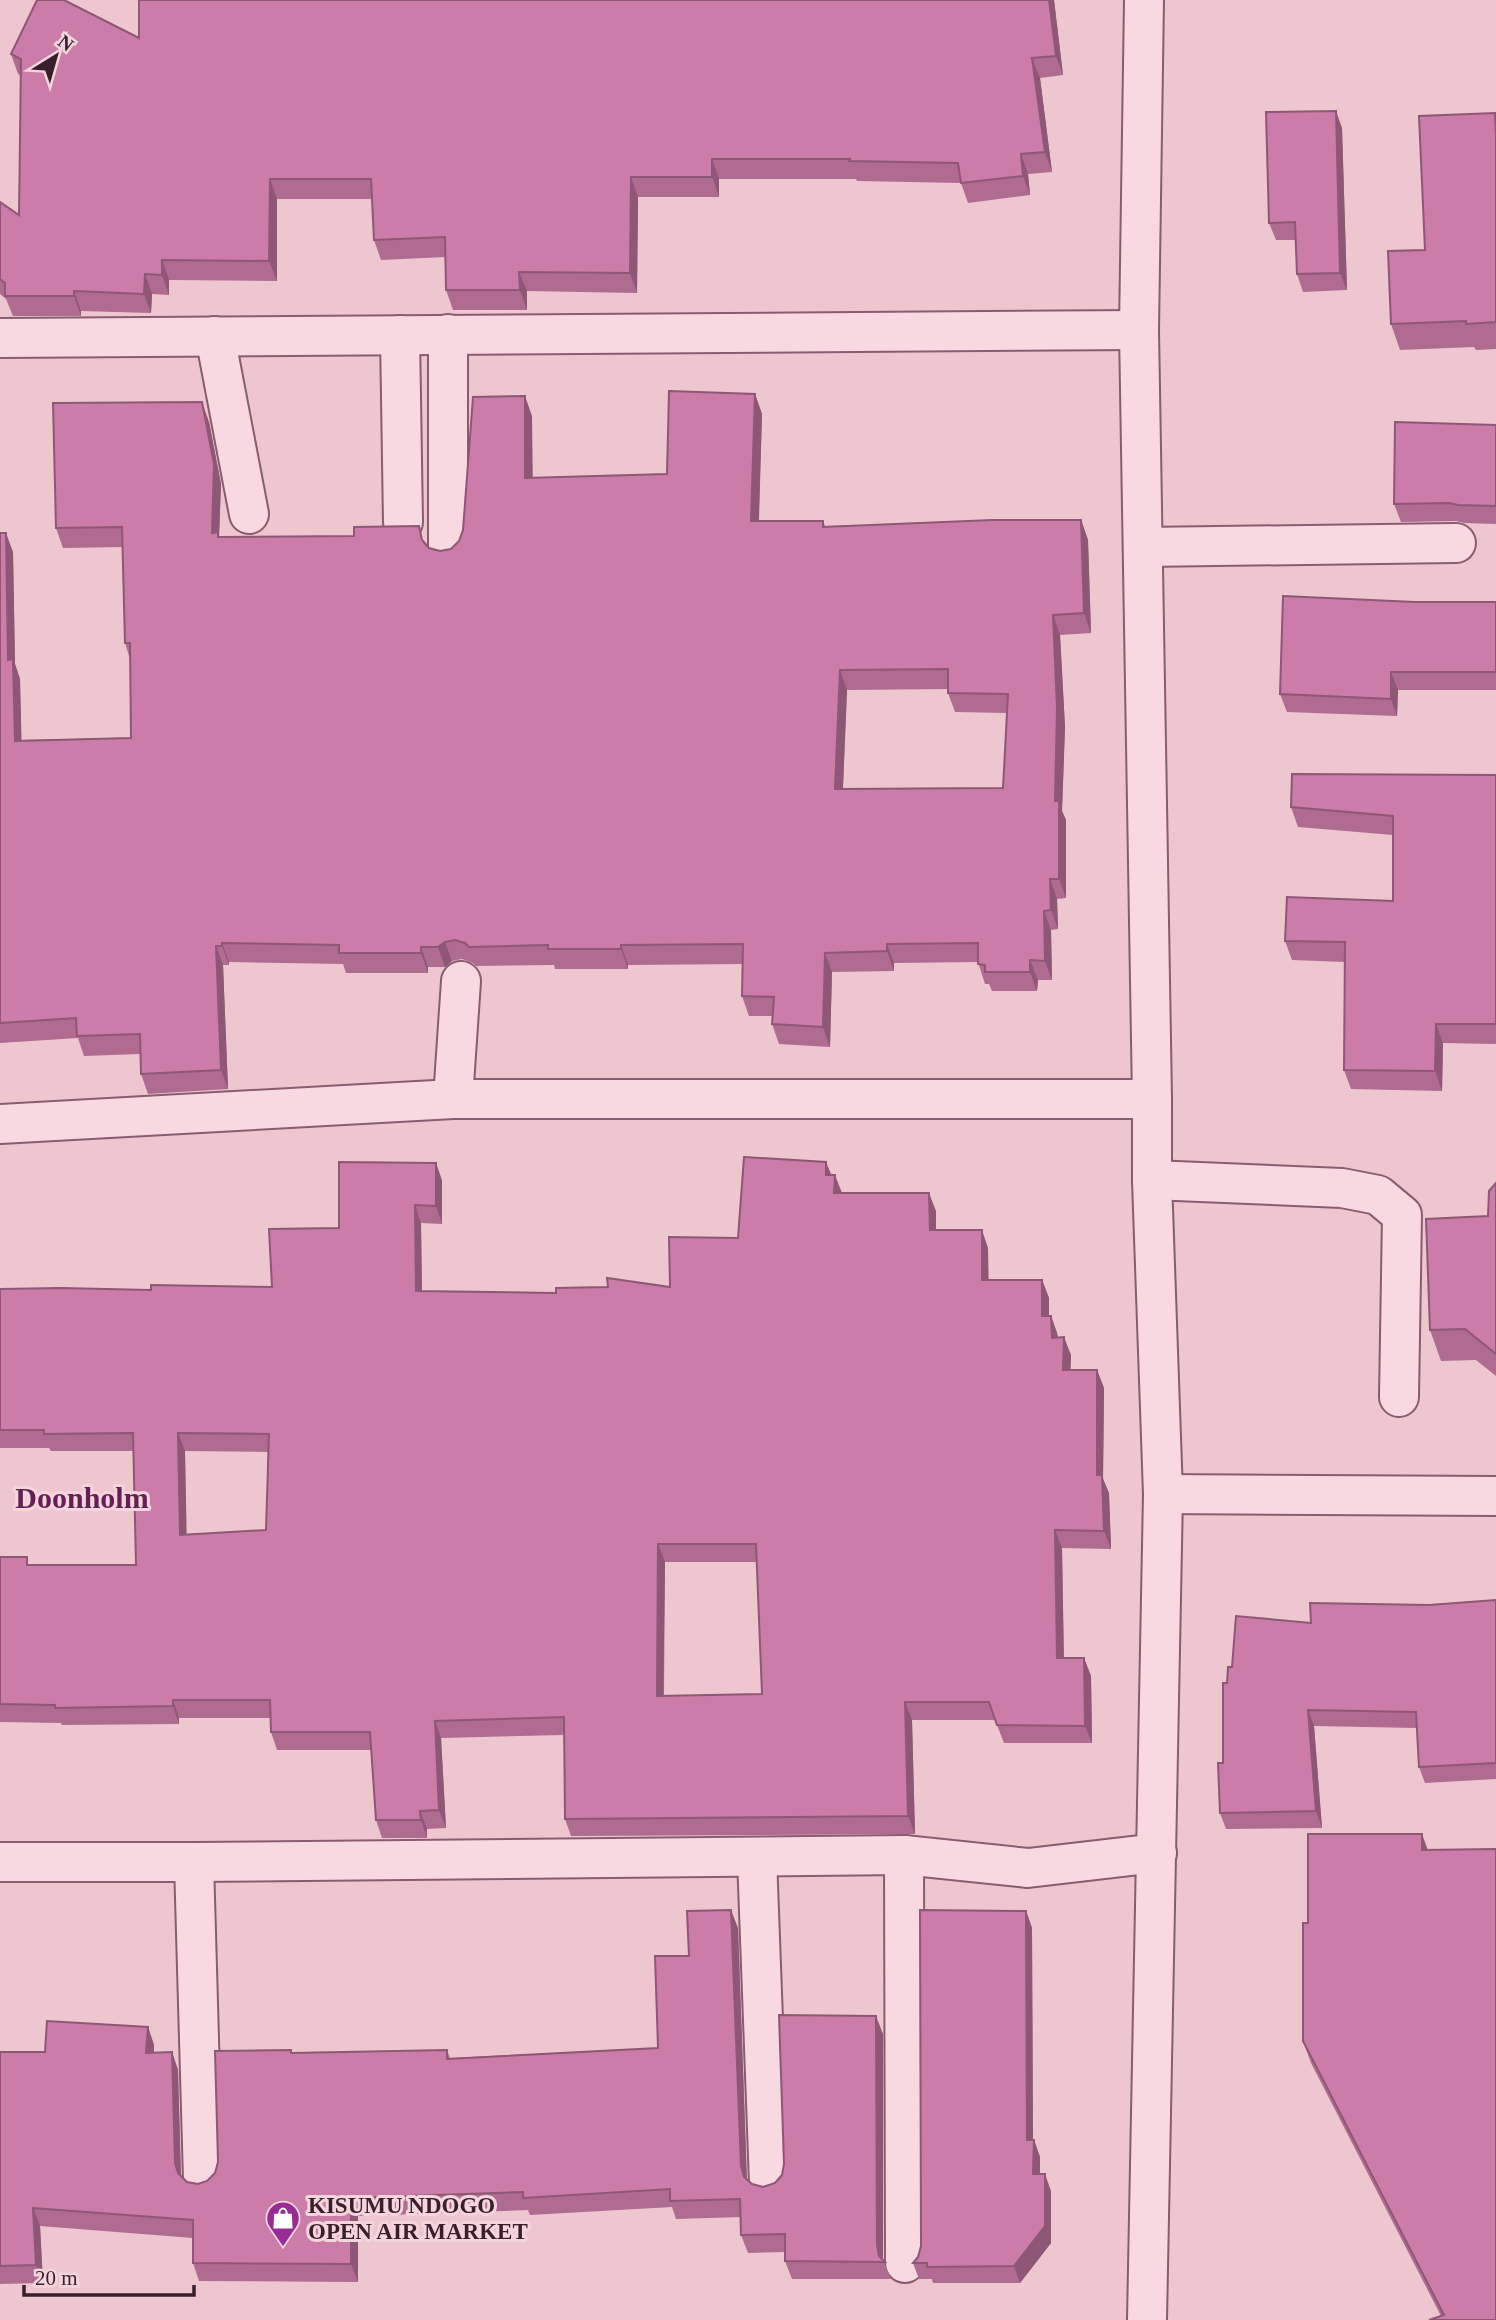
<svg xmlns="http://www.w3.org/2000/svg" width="1496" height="2320" font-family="Georgia,serif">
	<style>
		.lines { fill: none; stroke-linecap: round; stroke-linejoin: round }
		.minor-casing { stroke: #895c6f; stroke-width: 42 }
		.minor { stroke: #f8d9e1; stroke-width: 38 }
		.wall { fill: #af6b90; fill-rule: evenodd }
		.shaded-wall { fill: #8e5776 }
		.building { fill: #cb7ca8; stroke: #8e5776; stroke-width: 2; fill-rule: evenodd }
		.labels { text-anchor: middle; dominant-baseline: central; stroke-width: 6; stroke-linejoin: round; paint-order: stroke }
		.poi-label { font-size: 23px; font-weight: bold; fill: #391f2c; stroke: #f5d5dd; text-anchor: start }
		.district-label { font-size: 30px; font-weight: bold; fill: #651f55; stroke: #f5d5dd }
	</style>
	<rect width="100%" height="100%" fill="#eec6d0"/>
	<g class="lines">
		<g class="minor-casing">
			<g id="minor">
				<path d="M1144,0L1139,330L1152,1099V1180L1163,1494L1147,2320"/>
				<path d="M400,335L403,522"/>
				<path d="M215,336L249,514"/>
				<path d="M0,338L1139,330"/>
				<path d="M1143,547L1456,543"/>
				<path d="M448,549V334"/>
				<path d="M453,1099L461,981"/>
				<path d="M0,1124L453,1099H1152"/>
				<path d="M1152,1180L1342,1188L1378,1195L1402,1215L1399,1397"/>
				<path d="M1163,1494L1496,1496"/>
				<path d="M904,1855L905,2263"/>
				<path d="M757,1857L769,2183"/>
				<path d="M0,1862H194L904,1855L1028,1868L1157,1853"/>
				<path d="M194,1862L203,2180"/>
			</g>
		</g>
		<use href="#minor" class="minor"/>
	</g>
	<g class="wall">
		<path d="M1054,0L1063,75L1040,78L1052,172L1028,174L1030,195L968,203L961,183L857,181L856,179H719V197H638L637,293L527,291V310H453L446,290L445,257L381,260L374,240L372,199H277V281L169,280V295L152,294L151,313L81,311V316H13L6,299L0,294V202L19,215L21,76L18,74L11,54L139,38Z"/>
		<path d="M1495,113L1496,116V349L1476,350L1474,347L1400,350L1391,324L1425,250Z"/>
		<path d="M1342,128L1347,290L1303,292L1297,274L1296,240H1276L1269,223Z"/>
		<path d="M755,394L762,414L759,521H823L825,526L1081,520L1088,540L1091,633L1060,635L1065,727L1062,811L1066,820V898L1057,899L1058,929L1051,930L1052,980H1038L1037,991H992L989,984H985L978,962L894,963V971L832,972L830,1047L779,1044L772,1024V1016H749L742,996L743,964L628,965V969H555L554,965L476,966L473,963L462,959L452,961L445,967H428V973H346L343,964L229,962V965H223L228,1089L148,1094L141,1074L140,1054L84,1056L78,1038L0,1043V533L13,552L15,664L20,679L21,740L131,738L130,659L125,643L123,547L63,548L56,528L209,422L221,484L219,537L426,544L429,548L440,551L451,549L459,541L532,416V478L667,474ZM948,689V693L955,712L1007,713L1003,788L843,789L847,690Z"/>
		<path d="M1496,425V524L1464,523L1456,521L1401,522L1394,504Z"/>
		<path d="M1415,602H1496V690H1398L1397,716L1287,712L1280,694Z"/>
		<path d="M1496,775V1044L1443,1043L1442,1091L1351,1089L1344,1070L1345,962L1292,960L1285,941L1393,901V835L1298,827L1291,807Z"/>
		<path d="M826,1162L831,1175L842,1193L936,1211V1230L988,1248V1280H1042L1049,1298V1316H1051L1057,1333L1058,1337L1071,1355L1070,1370H1097L1104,1388L1103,1479L1109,1493L1111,1549L1062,1548L1064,1658H1084L1091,1676L1092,1743H1004L995,1720H912L915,1834L571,1836L565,1819L564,1735L441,1738L446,1828L427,1829V1838H382L376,1820L371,1750H277L271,1732V1718H179V1724L62,1725L61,1723L0,1722V1557L30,1565H136L134,1451H51L49,1448H0V1289L151,1290L272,1287L339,1228L442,1180V1224L421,1223L422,1291L556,1293L670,1287L738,1238ZM185,1451L268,1452L266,1530L186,1534ZM665,1562H757L762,1694L664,1696Z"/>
		<path d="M1496,1183V1376L1476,1360L1441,1361L1430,1330L1488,1216Z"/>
		<path d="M1496,1600V1779L1425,1783L1419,1767L1417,1728L1314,1726L1322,1828L1226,1829L1220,1813L1227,1683L1232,1667L1311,1623L1429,1605Z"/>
		<path d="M1026,1911L1032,1928L1033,2140H1034L1040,2157V2174L1051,2191V2243L1020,2283H933L932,2279H919L913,2263L918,2257Z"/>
		<path d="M738,1928L747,2180L752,2184L763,2187L775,2183L782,2175L883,2034V2260L891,2279H792L785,2261V2252L748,2253L741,2235V2217L676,2219L672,2207L530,2215L528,2210L358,2216V2282L199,2281L193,2263V2238L40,2226L43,2283L0,2284V2052H45L148,2027L154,2045V2053L172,2052L178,2070L181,2176L187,2182L198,2184L207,2181L215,2173L291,2050L292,2053L447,2050L450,2058L658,2048L689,1956Z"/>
		<path d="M1303,2041L1496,2320L1441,2316L1311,2063Z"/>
	</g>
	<g class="shaded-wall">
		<path d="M1049,0H1054L1063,75L1056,56Z"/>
		<path d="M1032,58L1040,78L1052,172L1045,152Z"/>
		<path d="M1336,111L1342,128L1347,290L1340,273Z"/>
		<path d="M1021,154L1028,174L1030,195L1023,176Z"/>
		<path d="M712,159L719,179V197L712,177Z"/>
		<path d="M631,177L638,197L637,293L630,273Z"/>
		<path d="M270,179L277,199V281L269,261Z"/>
		<path d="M162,260L169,280V295L162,275Z"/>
		<path d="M519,272L527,291V310L520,290Z"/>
		<path d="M145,274L152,294L151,313L144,294Z"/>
		<path d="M74,291L81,311V316L74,296Z"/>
		<path d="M755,394L762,414L758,541L751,521Z"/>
		<path d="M525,396L532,416L533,498L525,478Z"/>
		<path d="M202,402L209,422L221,484L219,537L212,533Z"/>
		<path d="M1081,520L1088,540L1091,633L1084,613Z"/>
		<path d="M6,533L13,552L15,664L20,679L22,760L15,741L8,660Z"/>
		<path d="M1053,615L1060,635L1065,727L1062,811L1066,820V898L1059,879L1055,801Z"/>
		<path d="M840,670L847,690L842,808L835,789Z"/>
		<path d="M1391,672L1398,690L1397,716L1391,699Z"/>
		<path d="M1050,879L1057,899L1058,929L1051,910Z"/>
		<path d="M1044,911L1051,930L1052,980L1045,961Z"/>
		<path d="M445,942L452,961L445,967L438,947Z"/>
		<path d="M222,943L229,962V965L222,946Z"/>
		<path d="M887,944L894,963V971L887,951Z"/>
		<path d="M621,945L628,965V969L621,949Z"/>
		<path d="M216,946L223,965L228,1089L221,1070Z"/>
		<path d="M421,947L428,967V973L421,953Z"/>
		<path d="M825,953L832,972L830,1047L823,1027Z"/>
		<path d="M1030,960L1038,980L1037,991L1030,972Z"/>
		<path d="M1436,1024L1443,1043L1442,1091L1435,1071Z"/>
		<path d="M826,1162L833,1179L826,1175Z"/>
		<path d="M436,1163L442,1180V1224L436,1206Z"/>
		<path d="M835,1175L842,1193H834Z"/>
		<path d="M929,1193L936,1211V1248L930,1230Z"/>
		<path d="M415,1205L421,1223L422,1309L416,1291Z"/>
		<path d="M982,1230L988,1248L989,1298L982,1280Z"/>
		<path d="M1042,1280L1049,1298V1334L1042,1316Z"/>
		<path d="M1051,1316L1057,1333L1059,1355L1052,1338Z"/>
		<path d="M1064,1337L1071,1355L1070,1388L1063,1370Z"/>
		<path d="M1097,1370L1104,1388L1103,1479L1109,1493L1111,1549L1104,1531L1097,1475Z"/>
		<path d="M178,1433L185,1451L187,1552L180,1535Z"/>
		<path d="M1055,1530L1062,1548L1064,1676L1057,1658Z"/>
		<path d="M658,1544L665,1562L663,1714L657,1696Z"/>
		<path d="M1084,1658L1091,1676L1092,1743L1085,1726Z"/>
		<path d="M173,1700L179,1718V1724L173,1706Z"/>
		<path d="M905,1702L912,1720L915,1834L908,1816Z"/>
		<path d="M1308,1710L1314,1726L1322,1828L1316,1811Z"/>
		<path d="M435,1721L441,1738L446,1828L439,1810Z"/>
		<path d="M420,1811L427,1829V1838L421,1820Z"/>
		<path d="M1422,1834L1430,1856L1422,1850Z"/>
		<path d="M731,1910L738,1928L747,2184L741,2166Z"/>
		<path d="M1026,1911L1032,1928L1033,2157L1027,2140Z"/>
		<path d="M876,2016L883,2034V2263L882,2262L877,2245Z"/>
		<path d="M148,2027L154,2045L153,2071L146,2053Z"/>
		<path d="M172,2052L178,2070L181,2181L184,2191L175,2163Z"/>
		<path d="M1034,2140L1040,2157V2191L1033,2174Z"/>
		<path d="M1045,2174L1051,2191V2243L1020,2283L1014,2266Z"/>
		<path d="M351,2198L358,2216V2282L351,2264Z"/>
		<path d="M33,2208L40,2226L43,2283L36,2265Z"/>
	</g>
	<g class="building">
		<path d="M37,0H64L139,38V0H1049L1056,56L1032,58L1045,152L1021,154L1023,176L961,183L958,163L849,161L850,159H712V177H631L630,273L519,272L520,290H446L445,237L374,240L371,179H270L269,261L162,260V275L145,274L144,294L74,291V296H5V283L0,279V202L19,215L21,59L11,54Z"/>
		<path d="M1336,111L1340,273L1297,274L1295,222L1269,223L1266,112Z"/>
		<path d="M1495,113L1496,134V322L1466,324V321L1391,324L1388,251L1425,250L1419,116Z"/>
		<path d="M669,391L755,394L751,521H823V527L992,520H1081L1084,613L1053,615L1057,708L1055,801H1059V879H1050L1051,910L1044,911L1045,961L1030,960V972H985V965L978,964V943L887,944V951L825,953L823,1027L772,1024L774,997L742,996L743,944L621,945V949H548V945L469,947L465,943L455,940L445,942L438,947H421V953H339V945L222,943V946H216L221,1070L141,1074L140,1034L77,1036L76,1018L0,1023V533H6L8,660L13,659L15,741L131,738L130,643H125L122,527L56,528L53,403L202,402L214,464L212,533L218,532V537L354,536V527L419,526L422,540L429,548L440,551L451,549L459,541L463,530L473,397L525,396V478L667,474ZM948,669V693L1008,694L1003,788L835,789L840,670Z"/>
		<path d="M1395,422L1496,425V506L1458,505L1449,503L1394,504Z"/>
		<path d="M1283,596L1415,602H1496V672H1391V699L1280,694Z"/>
		<path d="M1292,774L1496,775V1024H1436L1435,1071L1344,1070L1345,942L1285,941L1287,897L1393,901V816L1291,807Z"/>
		<path d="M744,1157L826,1162V1175H835L834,1193H929L930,1230H982V1280H1042V1316H1051L1052,1338L1064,1337L1063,1370H1097V1475H1102L1104,1531L1055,1530L1057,1658H1084L1085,1726L997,1725L989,1702H905L908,1816L565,1819L564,1717L435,1721L439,1810L420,1811L421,1820H376L370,1732H271L270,1700H173V1706L55,1708V1705L0,1704V1557H27V1565H136L133,1433L44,1434V1430H0V1289L61,1288L151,1290V1285L272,1287L269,1229L339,1228V1162L436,1163V1206L415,1205L416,1291L556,1293V1288L608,1287L607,1278L670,1287L669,1237L738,1238ZM178,1433L269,1434L266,1530L180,1535ZM658,1544H756L762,1694L657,1696Z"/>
		<path d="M1496,1183V1354L1465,1329L1430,1330L1426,1219L1488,1216L1489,1191Z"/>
		<path d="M1496,1600V1763L1419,1767L1416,1712L1308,1710L1316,1811L1220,1813L1218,1763H1223V1683H1227L1228,1667H1232L1236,1616L1311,1623L1310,1603L1429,1605Z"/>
		<path d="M1308,1834H1422V1850L1496,1849V2320H1429L1444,2315L1303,2041V1923H1308Z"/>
		<path d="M731,1910L741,2166L744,2177L752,2184L763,2187L775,2183L782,2175L784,2164L779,2015L876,2016L877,2245L879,2256L885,2262L785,2261V2234L741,2235L740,2199L670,2201V2189L523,2198V2192L351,2198V2264L193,2263V2220L33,2208L36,2265L0,2266V2052H45L47,2021L148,2027L146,2053L172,2052L175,2163L178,2173L187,2182L198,2184L207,2181L215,2173L218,2162L215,2051L291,2050V2053L447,2050V2059L658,2048L655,1956H689L687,1911Z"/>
		<path d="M920,1910L1026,1911L1027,2140H1034L1033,2174H1045V2226L1014,2266L927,2267V2263H913L918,2257L921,2246Z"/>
	</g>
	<defs>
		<g id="shop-pin" transform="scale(1.75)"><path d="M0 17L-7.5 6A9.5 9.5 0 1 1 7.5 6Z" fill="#972c95" stroke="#f5d5dd"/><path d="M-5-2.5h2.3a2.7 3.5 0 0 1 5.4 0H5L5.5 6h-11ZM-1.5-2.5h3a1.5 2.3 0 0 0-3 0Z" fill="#fff"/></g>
	</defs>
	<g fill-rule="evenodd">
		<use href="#shop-pin" x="283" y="2218"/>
	</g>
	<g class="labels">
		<g class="poi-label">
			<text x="308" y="2205">KISUMU NDOGO<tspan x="308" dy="26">OPEN AIR MARKET</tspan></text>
		</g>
		<g class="district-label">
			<text x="82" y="1497">Doonholm</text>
		</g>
	</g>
	<g transform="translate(56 56) rotate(37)" stroke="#f5d5dd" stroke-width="5" paint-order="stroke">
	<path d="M0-5L12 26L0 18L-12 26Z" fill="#391f2c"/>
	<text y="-10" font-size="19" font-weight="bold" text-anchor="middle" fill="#391f2c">N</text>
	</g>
	<path d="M24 2285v10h170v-10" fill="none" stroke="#391f2c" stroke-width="3.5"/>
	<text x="35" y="2285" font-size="21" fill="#391f2c" stroke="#f5d5dd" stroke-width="5" paint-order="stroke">20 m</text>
</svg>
